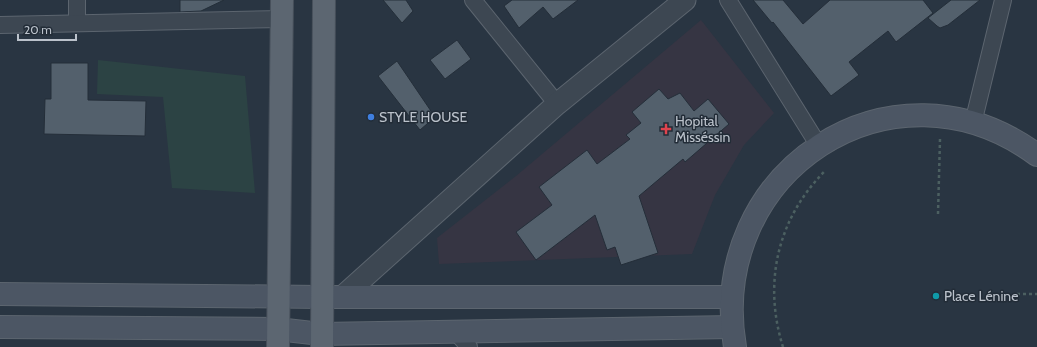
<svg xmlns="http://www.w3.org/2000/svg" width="1037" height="347" font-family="Cabin,sans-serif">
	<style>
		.medical { fill: #363543 }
		.green { fill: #2c4344 }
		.building { fill: #53606c; stroke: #242e39 }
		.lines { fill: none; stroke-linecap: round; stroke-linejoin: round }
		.minor-casing { stroke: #5c656f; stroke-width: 18 }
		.tertiary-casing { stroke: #5c656f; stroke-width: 23 }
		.secondary-casing { stroke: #5c656f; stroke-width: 24 }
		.primary-casing { stroke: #47505b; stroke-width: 24 }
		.path { stroke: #4c6061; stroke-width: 2.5; stroke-dasharray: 3 3; stroke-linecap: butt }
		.minor { stroke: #3d4752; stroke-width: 16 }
		.tertiary { stroke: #3d4752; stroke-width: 21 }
		.secondary { stroke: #4c5664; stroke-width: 22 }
		.primary { stroke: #5c6671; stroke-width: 22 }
		.shop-dot { fill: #3f7fe0; stroke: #222c37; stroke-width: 1.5 }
		.health-dot { fill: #e0444e; stroke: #222c37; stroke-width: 1.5 }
		.culture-dot { fill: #0f9aa8; stroke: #222c37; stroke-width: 1.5 }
		.labels { text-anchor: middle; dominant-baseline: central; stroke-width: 3; stroke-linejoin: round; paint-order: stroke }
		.poi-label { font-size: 14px; fill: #bbc2cb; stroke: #222c37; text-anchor: start }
	</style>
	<rect width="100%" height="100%" fill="#293542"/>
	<path class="medical" d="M701,20L774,113L744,145L715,195L692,254L439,264L437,238L516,176Z"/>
	<path class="green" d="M98,60L245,76L255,193L172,188L163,97L97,94Z"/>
	<g class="building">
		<path d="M180,0H224L201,11L180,12Z"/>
		<path d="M383,0H406L413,11L402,23Z"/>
		<path d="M512,0H578L553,19L543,7L519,28L504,6Z"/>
		<path d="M753,0H783L803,24L830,0H923L933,13L896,42L888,31L849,62L859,75L831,96L773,22L772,23Z"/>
		<path d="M951,0H980L948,25L940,28L937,26L928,18Z"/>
		<path d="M457,40L471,59L445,79L430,60Z"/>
		<path d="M397,61L435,117L420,130L378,76Z"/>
		<path d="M51,63H88V100L146,101L145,136L44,134L45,99H51Z"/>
		<path d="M659,89L668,99L680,93L694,111L708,99L729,124L685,162L683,159L639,196L658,253L621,265L615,247L607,250L595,215L536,260L516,232L552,205L539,187L587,150L597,164L630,139L626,135L641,123L632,112Z"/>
	</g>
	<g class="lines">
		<g class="minor-casing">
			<g id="minor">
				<path d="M77,0V23"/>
				<path d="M473,0L557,104"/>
				<path d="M728,0L819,146"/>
				<path d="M0,25L282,19"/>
				<path d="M973,123L1003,0"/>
				<path d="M456,332L469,347"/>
			</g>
		</g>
		<g class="tertiary-casing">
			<path id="tertiary" d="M342,297L557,104L685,0"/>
		</g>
		<g class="secondary-casing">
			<g id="secondary">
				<path d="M0,294L321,297H732"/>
				<path d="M0,327L277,329L321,334L732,327"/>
				<path d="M735,347C705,172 892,48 1037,155"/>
			</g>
		</g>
		<g class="primary-casing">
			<g id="primary">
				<path d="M278,347L282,0"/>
				<path d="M322,347L324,0"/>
			</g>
		</g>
		<g class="path">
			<path d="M938,214L940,139"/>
			<path d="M1017,294H1037"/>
			<path d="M783,347C763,283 777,219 825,171"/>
		</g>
		<use href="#minor" class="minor"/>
		<use href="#tertiary" class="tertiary"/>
		<use href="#secondary" class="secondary"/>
		<use href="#primary" class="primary"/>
	</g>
	<circle class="shop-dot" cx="371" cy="117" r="4"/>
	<path class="health-dot" d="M664 123h4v4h4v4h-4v4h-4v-4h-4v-4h4z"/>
	<circle class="culture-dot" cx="936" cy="296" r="4"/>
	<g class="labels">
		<g class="poi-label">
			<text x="379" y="117">STYLE HOUSE</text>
			<text x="675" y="121">Hopital<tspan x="675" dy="16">Misséssin</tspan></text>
			<text x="944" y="296">Place Lénine</text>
		</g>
	</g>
	<path d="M18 34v6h58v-6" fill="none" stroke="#bbc2cb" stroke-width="2"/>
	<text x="24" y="34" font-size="12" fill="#bbc2cb" stroke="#222c37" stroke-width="3" paint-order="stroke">20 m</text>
</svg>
